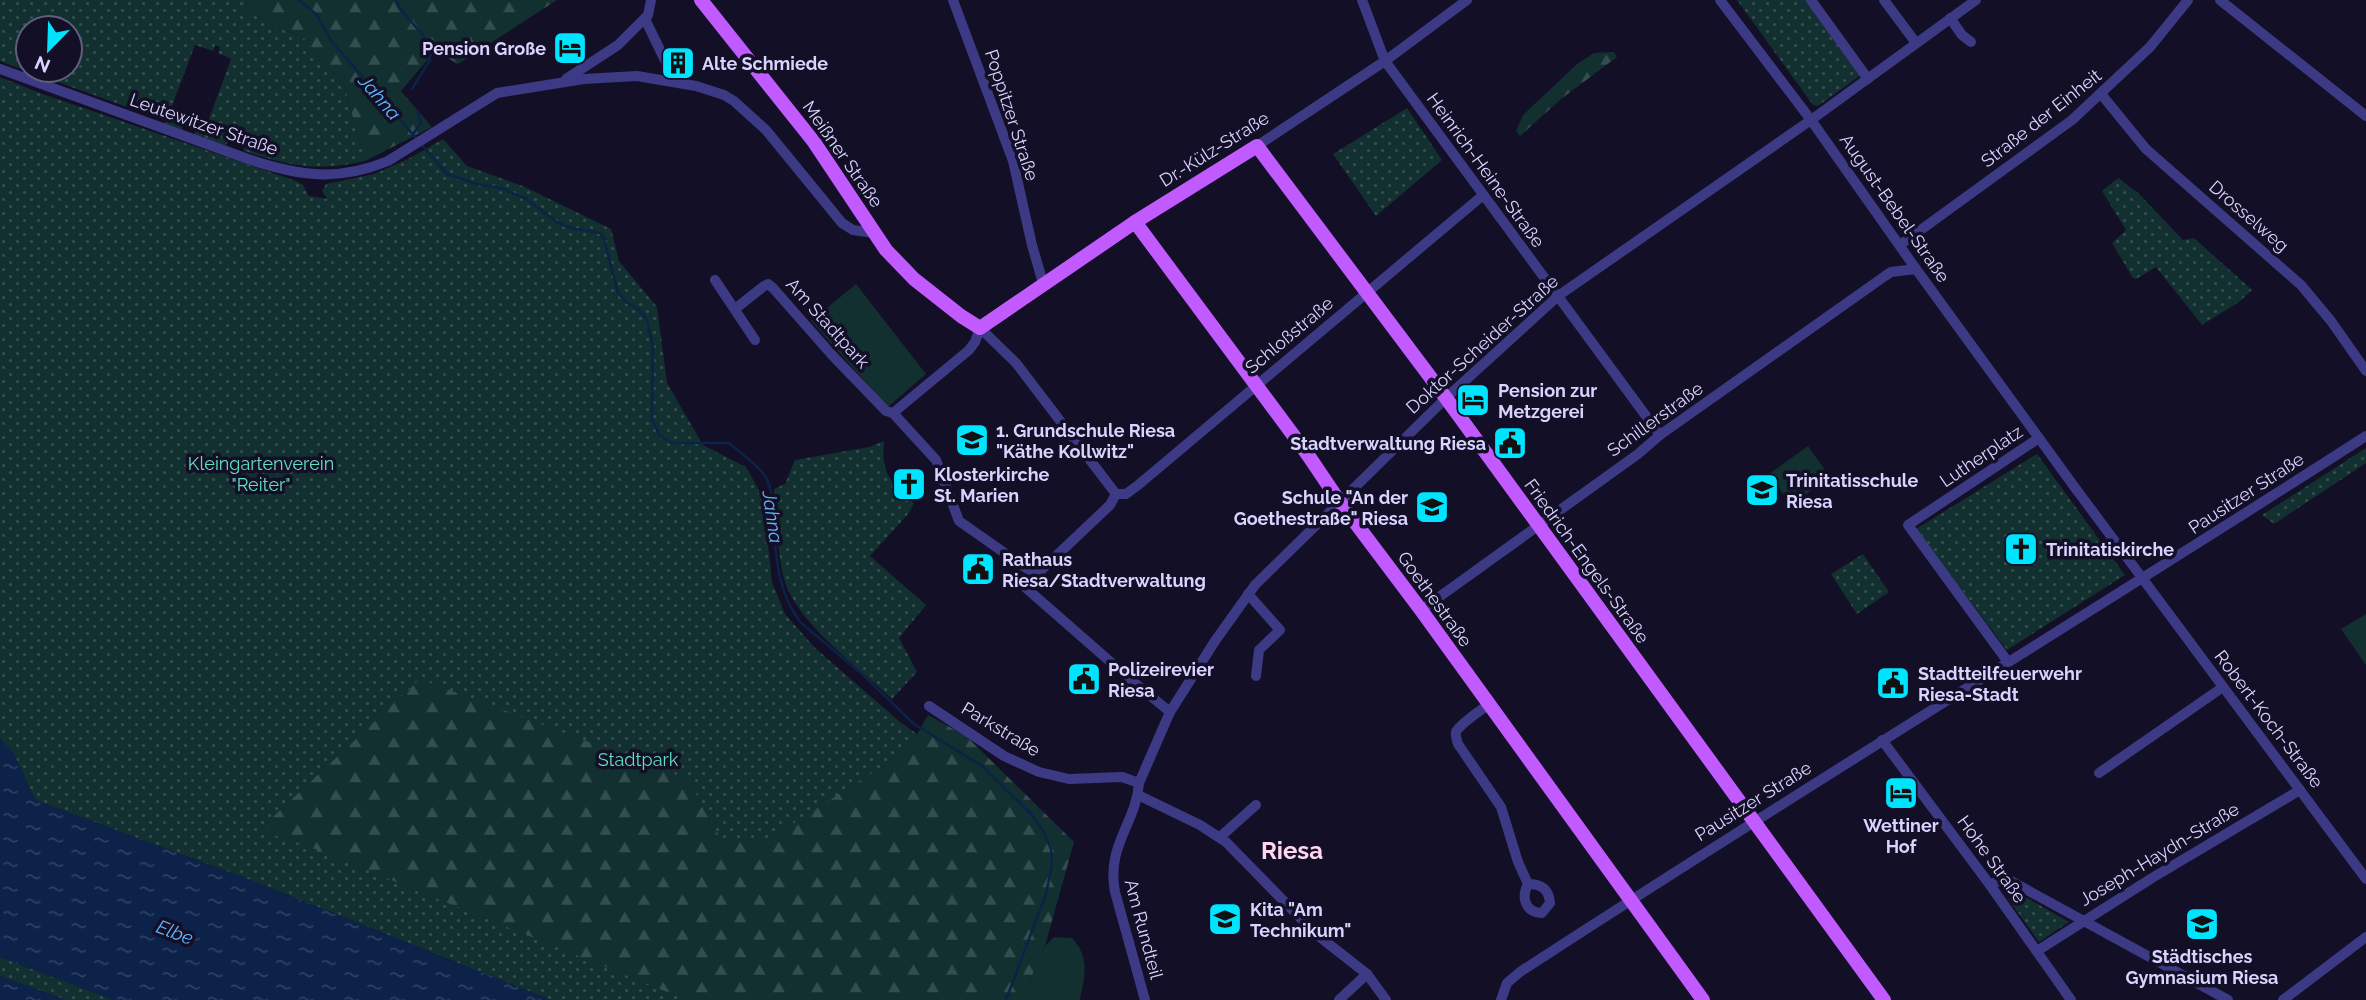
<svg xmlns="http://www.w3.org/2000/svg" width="2366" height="1000" font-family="Raleway,sans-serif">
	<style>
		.green { fill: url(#green-dots); fill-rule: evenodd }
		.forest { fill: url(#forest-firs) }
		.pitch { fill: #12302f }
		.water { fill: url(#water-ripples) }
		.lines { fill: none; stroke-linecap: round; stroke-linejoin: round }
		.stream { stroke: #0c2248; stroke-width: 2.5 }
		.minor { stroke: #3d3a85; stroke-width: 10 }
		.major { stroke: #c25bff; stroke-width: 14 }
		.labels { text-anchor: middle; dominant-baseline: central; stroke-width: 7; stroke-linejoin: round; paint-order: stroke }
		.poi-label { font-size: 18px; font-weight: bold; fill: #d9d4ff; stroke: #130f26; text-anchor: start }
		.street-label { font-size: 18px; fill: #d9d4ff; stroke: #130f26 }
		.park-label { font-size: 18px; fill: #5fe0c0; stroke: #130f26 }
		.water-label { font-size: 19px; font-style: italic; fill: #62b6ff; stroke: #130f26 }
		.district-label { font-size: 24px; font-weight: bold; fill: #ffd6f0; stroke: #130f26 }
	</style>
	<defs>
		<pattern id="green-dots" width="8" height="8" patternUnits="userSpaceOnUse" patternTransform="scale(1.75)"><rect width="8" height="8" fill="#12302f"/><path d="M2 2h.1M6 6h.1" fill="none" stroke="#344d4e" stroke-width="1.8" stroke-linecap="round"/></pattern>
		<pattern id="forest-firs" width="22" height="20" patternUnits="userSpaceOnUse" patternTransform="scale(1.75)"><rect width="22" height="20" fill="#12302f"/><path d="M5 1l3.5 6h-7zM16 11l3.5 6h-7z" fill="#344d4e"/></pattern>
		<pattern id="water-ripples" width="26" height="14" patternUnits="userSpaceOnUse" patternTransform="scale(1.75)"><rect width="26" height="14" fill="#0c2248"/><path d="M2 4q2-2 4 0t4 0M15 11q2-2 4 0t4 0" fill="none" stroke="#2f4163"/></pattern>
	</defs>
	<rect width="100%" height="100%" fill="#130f26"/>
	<g class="green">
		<path d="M0,0H246L247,12L304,38L344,85L365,161C316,172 290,166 244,151L243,138L245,130L239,128L225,146L194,135L197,124L206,127L231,59L218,53L220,47L215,45L213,51L195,45L169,114L186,120L182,130L165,124L166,121L5,63L0,61ZM28,28H70V70H28Z"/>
		<path d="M1737,0H1807L1861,75L1818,106L1813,105Z"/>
		<path d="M0,77L40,93L296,181L303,185L309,196L327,199L322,191L326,184L374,174L408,159L443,139L467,166L525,187L611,229L619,261L657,307L667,383L703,445L746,467L763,497L772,582L785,614L815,648L900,722L1011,800L1000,1000H551L245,878L35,800L14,754L0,739Z"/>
		<path d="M1407,108L1442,160L1376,216L1333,154Z"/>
		<path d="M2118,178L2138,193L2183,240L2194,238L2252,290L2239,302L2202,325L2156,267L2136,279L2133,278L2112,243L2126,230L2102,191Z"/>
		<path d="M884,441C881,475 890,481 914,503L908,514L870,556L926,605L899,638L917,672L892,699C859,668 792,619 783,575C777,548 777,518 774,489L785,484L795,460L869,447Z"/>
		<path d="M2366,448V463L2274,524L2262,515Z"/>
		<path d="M2037,454L2125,575L2007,650L1916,529Z"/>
		<path d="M1863,554L1889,592L1857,614L1831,574Z"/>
		<path d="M2015,891L2069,922L2039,942L2009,900L2010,894Z"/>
		<path d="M0,957L114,1000H66L0,976Z"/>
	</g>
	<g class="forest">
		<path d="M246,0H557L458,64L435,51L401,91L432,127L365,161L344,85L304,38L247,12Z"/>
		<path d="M1614,52L1617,57L1561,99L1520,136L1516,131L1523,115L1577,64L1594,53Z"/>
		<path d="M420,679L688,779L722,841L765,842L909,749L928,715L966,736L1074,842L1045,946L1022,1000H687L305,845L267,833L274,816Z"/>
	</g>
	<g class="pitch">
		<path d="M856,284L926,374L888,407L811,321Z"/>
		<path d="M1808,446L1830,477L1791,505L1769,474Z"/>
		<path d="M2366,614V665L2341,629Z"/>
		<path d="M1054,937L1072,938C1090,957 1085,976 1080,1000H1022L1045,946Z"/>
	</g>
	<g class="water">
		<path d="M0,739L14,754L35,800L245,878L551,1000H114L0,957Z"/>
		<path d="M0,976L66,1000H0Z"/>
	</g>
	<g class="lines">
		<g class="stream">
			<path d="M299,0L316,14L332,42L416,138"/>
			<path d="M396,0L399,7L431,45L430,60L412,89"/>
			<path d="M413,134L421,123L417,110"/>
			<path d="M420,143L447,174L476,184L501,188L526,199L557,222L570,228L600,233L604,239L618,293L626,302L638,309L646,318L653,346L652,420L660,436L671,443H729C740,453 757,464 765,476C773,489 772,505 773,519C776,556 777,592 801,623L862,674L914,724L982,766L1032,815L1043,831L1051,849L1052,865L1046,894L1006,1000"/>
		</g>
		<g class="minor">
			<path d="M953,0L1013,161L1032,245L1043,283"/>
			<path d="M1362,0L1385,61L1660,435"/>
			<path d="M1720,0L1811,120L1916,269L2073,485L2366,879"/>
			<path d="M1811,0L1868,79"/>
			<path d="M1884,0L1916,43"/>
			<path d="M2220,0L2366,116"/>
			<path d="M1950,18L1962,35L1971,42"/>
			<path d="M645,19L675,81"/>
			<path d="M0,69L248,159C299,176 337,182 388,161L497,93L584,79L637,76L696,86L724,95L734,101L766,130L842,223L853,230L874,233"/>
			<path d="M566,79L618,45L648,15L651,0"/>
			<path d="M2101,94L2146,149L2301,285L2331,321L2366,371"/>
			<path d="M1257,146L1385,61L1467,0"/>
			<path d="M1900,245L2072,120L2150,47L2188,0"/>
			<path d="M715,280L755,340"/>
			<path d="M735,309L764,286L768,284L773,288L832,355L886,411L893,413L936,460L959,521L1036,575"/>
			<path d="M893,413L969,350L975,342L980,328L1016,363L1116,494"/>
			<path d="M1116,494H1126L1137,486L1482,196"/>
			<path d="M1116,494L1110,505L1036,575L1026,588L1130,679L1170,712"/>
			<path d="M1248,594L1280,630L1259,650L1256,676"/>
			<path d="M1421,610L1638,454L1660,435L1885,276L1891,272L1916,269"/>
			<path d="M2008,662L1908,525L2039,438"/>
			<path d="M1488,705C1481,710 1460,724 1456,732C1455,736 1457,740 1458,744L1501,807L1518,862L1528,884C1521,898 1525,912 1542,913L1550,903C1549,889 1541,884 1528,884"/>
			<path d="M929,706L1004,756L1039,772L1069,779L1122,777L1139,783"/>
			<path d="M1882,740L1990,885L2071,1000"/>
			<path d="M2099,773L2223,687"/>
			<path d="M1138,795L1200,825L1226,842L1316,934L1367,974L1386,1000"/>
			<path d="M1220,837L1256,805"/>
			<path d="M1990,885L1995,882L2009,880L2228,1000"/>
			<path d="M2037,951L2152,878L2300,790"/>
			<path d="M1145,1000L1115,892C1106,845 1136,824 1139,783L1170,712L1215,641L1255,585L1446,398L1558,296L1811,120L1976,0"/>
			<path d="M1339,1000L1367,974"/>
			<path d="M1501,1000L1507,983L1520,972C1800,789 2085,617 2366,436"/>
			<path d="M2283,1000L2366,937"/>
		</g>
		<g class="major">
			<path d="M701,0L814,142L886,250L914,279L961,316L980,328L1135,222L1257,146L1446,398L1884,1000"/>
			<path d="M1135,222L1308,455L1339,501L1421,610L1703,1000"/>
		</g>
	</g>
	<defs>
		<g id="hotel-square" transform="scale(1.75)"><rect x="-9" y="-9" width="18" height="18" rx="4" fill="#00e5ff" stroke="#130f26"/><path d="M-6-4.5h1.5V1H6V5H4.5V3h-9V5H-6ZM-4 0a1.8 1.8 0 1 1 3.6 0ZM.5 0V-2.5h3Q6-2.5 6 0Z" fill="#111"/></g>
		<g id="building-square" transform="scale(1.75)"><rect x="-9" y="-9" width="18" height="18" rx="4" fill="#00e5ff" stroke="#130f26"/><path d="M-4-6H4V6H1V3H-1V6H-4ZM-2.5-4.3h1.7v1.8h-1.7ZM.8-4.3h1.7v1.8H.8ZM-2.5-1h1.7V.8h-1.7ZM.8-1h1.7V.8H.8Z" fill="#111"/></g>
		<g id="school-square" transform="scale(1.75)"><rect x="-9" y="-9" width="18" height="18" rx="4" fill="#00e5ff" stroke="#130f26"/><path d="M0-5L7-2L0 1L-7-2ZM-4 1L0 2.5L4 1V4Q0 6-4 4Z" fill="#111"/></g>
		<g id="civic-square" transform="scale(1.75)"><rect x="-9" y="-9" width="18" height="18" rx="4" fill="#00e5ff" stroke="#130f26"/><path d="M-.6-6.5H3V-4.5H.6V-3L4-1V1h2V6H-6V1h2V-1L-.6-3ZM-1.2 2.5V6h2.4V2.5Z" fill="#111"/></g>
		<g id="church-square" transform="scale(1.75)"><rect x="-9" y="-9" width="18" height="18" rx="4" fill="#00e5ff" stroke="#130f26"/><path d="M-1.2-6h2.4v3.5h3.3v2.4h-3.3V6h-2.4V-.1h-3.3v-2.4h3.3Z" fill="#111"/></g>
	</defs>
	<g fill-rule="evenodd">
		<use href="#hotel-square" x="570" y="48"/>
		<use href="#building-square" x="678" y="63"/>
		<use href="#hotel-square" x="1473" y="400"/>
		<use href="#school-square" x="972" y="440"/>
		<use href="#civic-square" x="1510" y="443"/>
		<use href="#church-square" x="909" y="484"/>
		<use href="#school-square" x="1762" y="490"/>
		<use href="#school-square" x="1432" y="507"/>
		<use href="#church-square" x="2021" y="549"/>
		<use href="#civic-square" x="978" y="569"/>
		<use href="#civic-square" x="1084" y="679"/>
		<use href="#civic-square" x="1893" y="683"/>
		<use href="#hotel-square" x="1901" y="793"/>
		<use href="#school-square" x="1225" y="919"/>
		<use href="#school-square" x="2202" y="924"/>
	</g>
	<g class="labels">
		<g class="poi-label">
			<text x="546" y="48" text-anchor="end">Pension Große</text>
			<text x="702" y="63">Alte Schmiede</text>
			<text x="1498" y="390">Pension zur<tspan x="1498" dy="21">Metzgerei</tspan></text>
			<text x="996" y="430">1. Grundschule Riesa<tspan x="996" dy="21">"Käthe Kollwitz"</tspan></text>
			<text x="1486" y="443" text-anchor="end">Stadtverwaltung Riesa</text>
			<text x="934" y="474">Klosterkirche<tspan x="934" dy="21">St. Marien</tspan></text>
			<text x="1786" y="480">Trinitatisschule<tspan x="1786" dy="21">Riesa</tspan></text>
			<text x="1408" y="497" text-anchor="end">Schule "An der<tspan x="1408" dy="21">Goethestraße" Riesa</tspan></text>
			<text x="2046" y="549">Trinitatiskirche</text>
			<text x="1002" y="559">Rathaus<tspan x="1002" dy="21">Riesa/Stadtverwaltung</tspan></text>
			<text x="1108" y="669">Polizeirevier<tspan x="1108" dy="21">Riesa</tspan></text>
			<text x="1918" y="673">Stadtteilfeuerwehr<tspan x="1918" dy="21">Riesa-Stadt</tspan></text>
			<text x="1901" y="825" text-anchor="middle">Wettiner<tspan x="1901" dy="21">Hof</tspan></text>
			<text x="1250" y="909">Kita "Am<tspan x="1250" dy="21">Technikum"</tspan></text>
			<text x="2202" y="956" text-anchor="middle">Städtisches<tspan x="2202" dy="21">Gymnasium Riesa</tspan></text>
		</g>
		<g class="street-label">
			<text transform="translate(1012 115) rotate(72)">Poppitzer Straße</text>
			<text transform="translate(2041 118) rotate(-38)">Straße der Einheit</text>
			<text transform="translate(204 124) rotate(19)">Leutewitzer Straße</text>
			<text transform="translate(1214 149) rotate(-32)">Dr.-Külz-Straße</text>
			<text transform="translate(843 154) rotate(55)">Meißner Straße</text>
			<text transform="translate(1486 170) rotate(54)">Heinrich-Heine-Straße</text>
			<text transform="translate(1895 208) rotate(55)">August-Bebel-Straße</text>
			<text transform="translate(2249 216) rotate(41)">Drosselweg</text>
			<text transform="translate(828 323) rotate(48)">Am Stadtpark</text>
			<text transform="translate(1289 335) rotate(-40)">Schloßstraße</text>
			<text transform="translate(1482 344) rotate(-42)">Doktor-Scheider-Straße</text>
			<text transform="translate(1655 419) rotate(-36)">Schillerstraße</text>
			<text transform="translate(1981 456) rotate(-34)">Lutherplatz</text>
			<text transform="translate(2246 493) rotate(-33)">Pausitzer Straße</text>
			<text transform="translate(1587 561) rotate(54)">Friedrich-Engels-Straße</text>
			<text transform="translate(1435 599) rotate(54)">Goethestraße</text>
			<text transform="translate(2269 719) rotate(53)">Robert-Koch-Straße</text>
			<text transform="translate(1001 729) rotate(31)">Parkstraße</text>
			<text transform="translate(1753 801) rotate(-32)">Pausitzer Straße</text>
			<text transform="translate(2159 854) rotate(-31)">Joseph-Haydn-Straße</text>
			<text transform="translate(1992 859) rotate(54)">Hohe Straße</text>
			<text transform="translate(1144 929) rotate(75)">Am Rundteil</text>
		</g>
		<g class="park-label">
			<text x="261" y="463">Kleingartenverein<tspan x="261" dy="21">"Reiter"</tspan></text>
			<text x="638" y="759">Stadtpark</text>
		</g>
		<g class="water-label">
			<text transform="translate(380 97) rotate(49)">Jahna</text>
			<text transform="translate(773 517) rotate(82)">Jahna</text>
			<text transform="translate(175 932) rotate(21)">Elbe</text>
		</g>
		<g class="district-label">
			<text x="1292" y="850">Riesa</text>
		</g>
	</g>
	<g transform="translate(49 49) rotate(203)"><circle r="33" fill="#130f26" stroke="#625e7d" stroke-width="2"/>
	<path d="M0-5L12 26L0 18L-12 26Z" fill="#00e5ff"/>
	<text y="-10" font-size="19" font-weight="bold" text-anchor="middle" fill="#d9d4ff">N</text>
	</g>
</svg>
